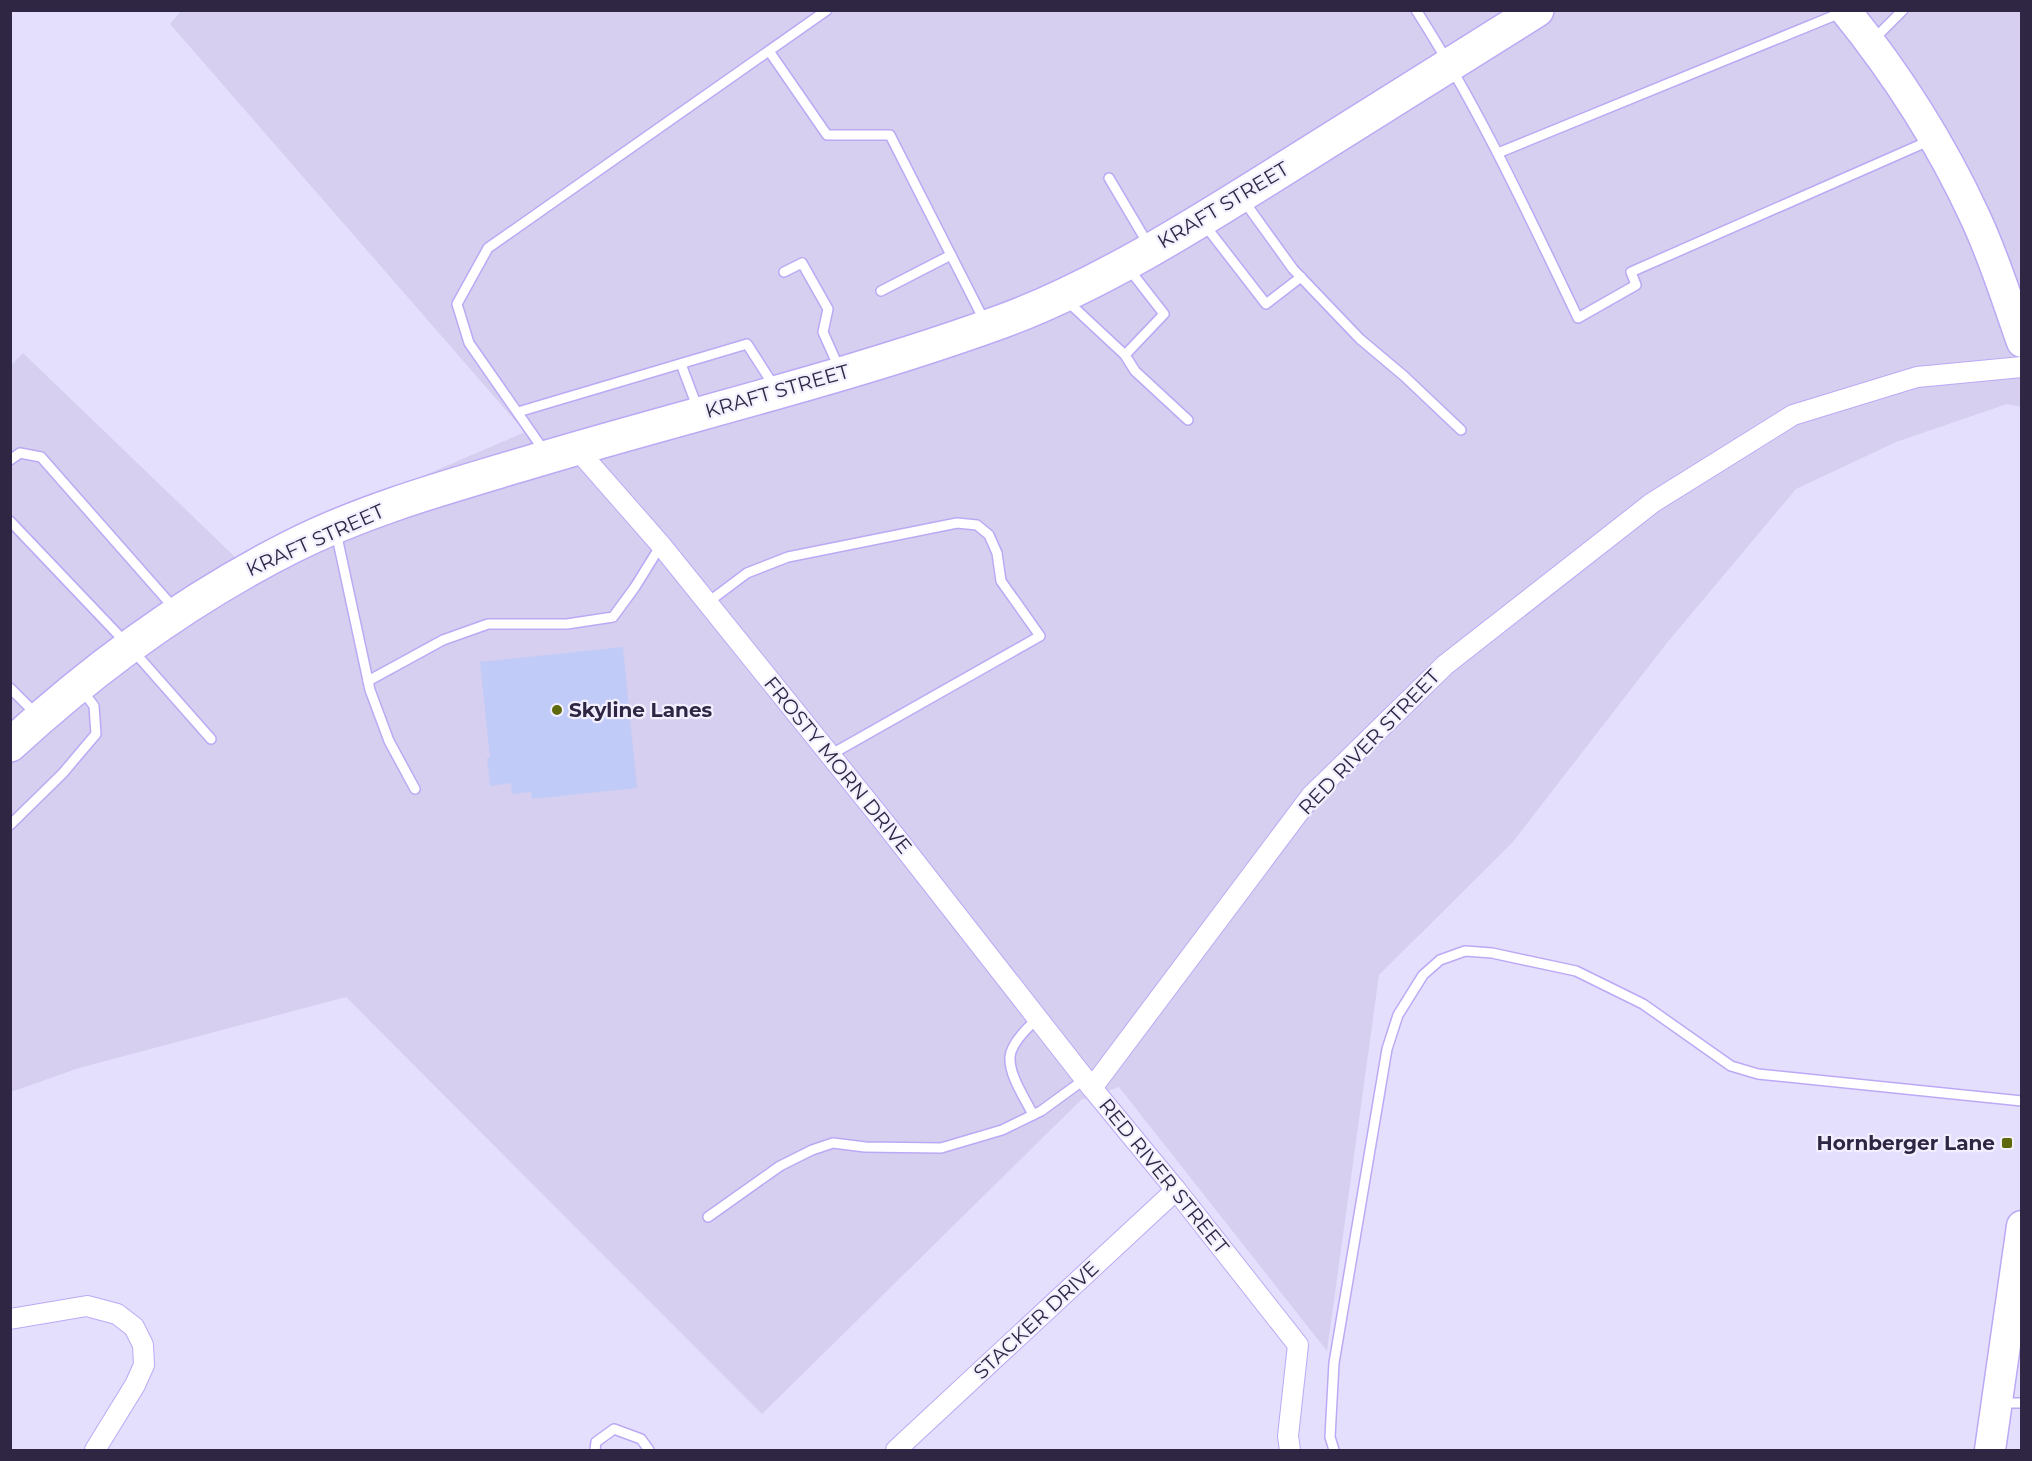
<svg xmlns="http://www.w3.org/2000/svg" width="2032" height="1461" font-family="Montserrat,sans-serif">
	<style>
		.built { fill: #d6cfef }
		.building { fill: #c1cbf8 }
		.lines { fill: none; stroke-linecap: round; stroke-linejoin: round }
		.lane-casing { stroke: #bca9f5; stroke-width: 12 }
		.street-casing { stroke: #bca9f5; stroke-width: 22 }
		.primary-casing { stroke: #bca9f5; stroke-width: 33 }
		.highway-casing { stroke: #bca9f5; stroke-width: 36 }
		.lane { stroke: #fff; stroke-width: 9 }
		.street { stroke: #fff; stroke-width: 20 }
		.primary { stroke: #fff; stroke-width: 30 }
		.highway { stroke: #fff; stroke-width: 33 }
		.poi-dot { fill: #5f680a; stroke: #f2effe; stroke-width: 2 }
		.labels { text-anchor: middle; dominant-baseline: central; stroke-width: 4.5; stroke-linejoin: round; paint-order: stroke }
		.street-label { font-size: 20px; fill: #2e2643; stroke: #f2effe }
		.poi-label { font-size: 20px; font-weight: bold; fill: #2e2643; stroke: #f2effe; text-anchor: start }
	</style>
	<rect width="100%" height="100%" fill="#e5dffe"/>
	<path class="built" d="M181,11H2021V407L2007,404L1896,442L1796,489L1666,644L1512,843L1379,975L1327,1351L1119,1087L1081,1100L762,1414L346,997L79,1068L11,1092V365L23,353L235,557L525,432L170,24Z"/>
	<path class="building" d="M623,647L637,788L532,799L531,792L512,794L511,783L490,786L487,758H490L480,662Z"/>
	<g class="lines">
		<g class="lane-casing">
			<g id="lane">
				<path d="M1416,10C1479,108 1528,214 1578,318L1636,285L1631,272L1931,140"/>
				<path d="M1873,40L1903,10"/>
				<path d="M769,51L827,135H890L985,322"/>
				<path d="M1498,153L1843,12"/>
				<path d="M1109,178L1148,244"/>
				<path d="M1244,201L1293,269L1360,339L1404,376L1461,430"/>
				<path d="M1204,224L1266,304L1301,277"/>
				<path d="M784,272L802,263L828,309L823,332L839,368"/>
				<path d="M881,291L951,255"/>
				<path d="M1067,301L1125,355L1164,314L1129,269"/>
				<path d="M1125,355L1135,371L1188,420"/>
				<path d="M681,364L698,409"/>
				<path d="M518,412L747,344L774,386"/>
				<path d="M545,452L469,343L457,304L488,248L827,10"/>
				<path d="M10,460L20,453L41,457L174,608"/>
				<path d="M10,521L129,646L211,739"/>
				<path d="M336,532L370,690L389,741L415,789"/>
				<path d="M707,603L747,573L788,557L957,523L977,525L989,535L997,553L1001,581L1040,636L830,755"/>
				<path d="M368,681L443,640L488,624H567L613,617L635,587L661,545"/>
				<path d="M10,688L36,714"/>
				<path d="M10,825L63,773L96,734L94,706L82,690"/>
				<path d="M1033,1115C1025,1098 1009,1076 1010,1057C1011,1043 1028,1027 1038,1018"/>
				<path d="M708,1217L780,1166L812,1150L833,1143L865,1147L941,1148L1002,1130L1041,1111L1085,1079"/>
				<path d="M2002,1403H2022"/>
				<path d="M595,1450L596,1442L614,1429L641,1439L649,1450"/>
				<path d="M1334,1450L1330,1437L1334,1363L1387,1049L1398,1015L1423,975L1440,960L1465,951L1492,953L1576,971L1643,1004L1731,1066L1758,1074L2022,1101"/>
			</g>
		</g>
		<g class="street-casing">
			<g id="street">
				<path d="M576,448L661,545L884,822L1092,1088L1176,1190L1298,1345L1288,1436L1290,1450"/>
				<path d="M1092,1088L1311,796L1445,665L1652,503L1793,415L1917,377L2022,367"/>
				<path d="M10,1319L87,1306L117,1314L134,1327L143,1345L144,1365L135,1385L95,1450"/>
				<path d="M896,1450L1176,1190"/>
			</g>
		</g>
		<g class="primary-casing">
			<g id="primary">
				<path d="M1845,10C1896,73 1941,143 1975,217C1994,257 2007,300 2022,342"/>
				<path d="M1990,1450L2022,1226"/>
			</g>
		</g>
		<g class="highway-casing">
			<path id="highway" d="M10,745C95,667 188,599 291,547C362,511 440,489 517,466C678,417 844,379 1003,321C1098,286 1196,224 1282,170C1367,116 1452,64 1537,10"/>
		</g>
		<use href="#lane" class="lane"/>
		<use href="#street" class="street"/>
		<use href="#primary" class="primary"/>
		<use href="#highway" class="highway"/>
	</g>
	<g class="poi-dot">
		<circle cx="557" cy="710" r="6"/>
		<rect x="2001" y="1137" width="12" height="12" rx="3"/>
	</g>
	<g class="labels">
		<g class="street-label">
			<text transform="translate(1223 205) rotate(-31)">KRAFT STREET</text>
			<text transform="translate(777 391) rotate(-16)">KRAFT STREET</text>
			<text transform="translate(315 540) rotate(-24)">KRAFT STREET</text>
			<text transform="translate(1369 742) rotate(-46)">RED RIVER STREET</text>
			<text transform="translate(838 765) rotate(51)">FROSTY MORN DRIVE</text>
			<text transform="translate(1164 1176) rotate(51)">RED RIVER STREET</text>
			<text transform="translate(1036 1320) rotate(-43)">STACKER DRIVE</text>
		</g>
		<g class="poi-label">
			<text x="569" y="710">Skyline Lanes</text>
			<text x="1995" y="1143" text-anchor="end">Hornberger Lane</text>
		</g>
	</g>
	<rect width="2032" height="1461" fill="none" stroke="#2e2643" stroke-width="24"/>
</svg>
